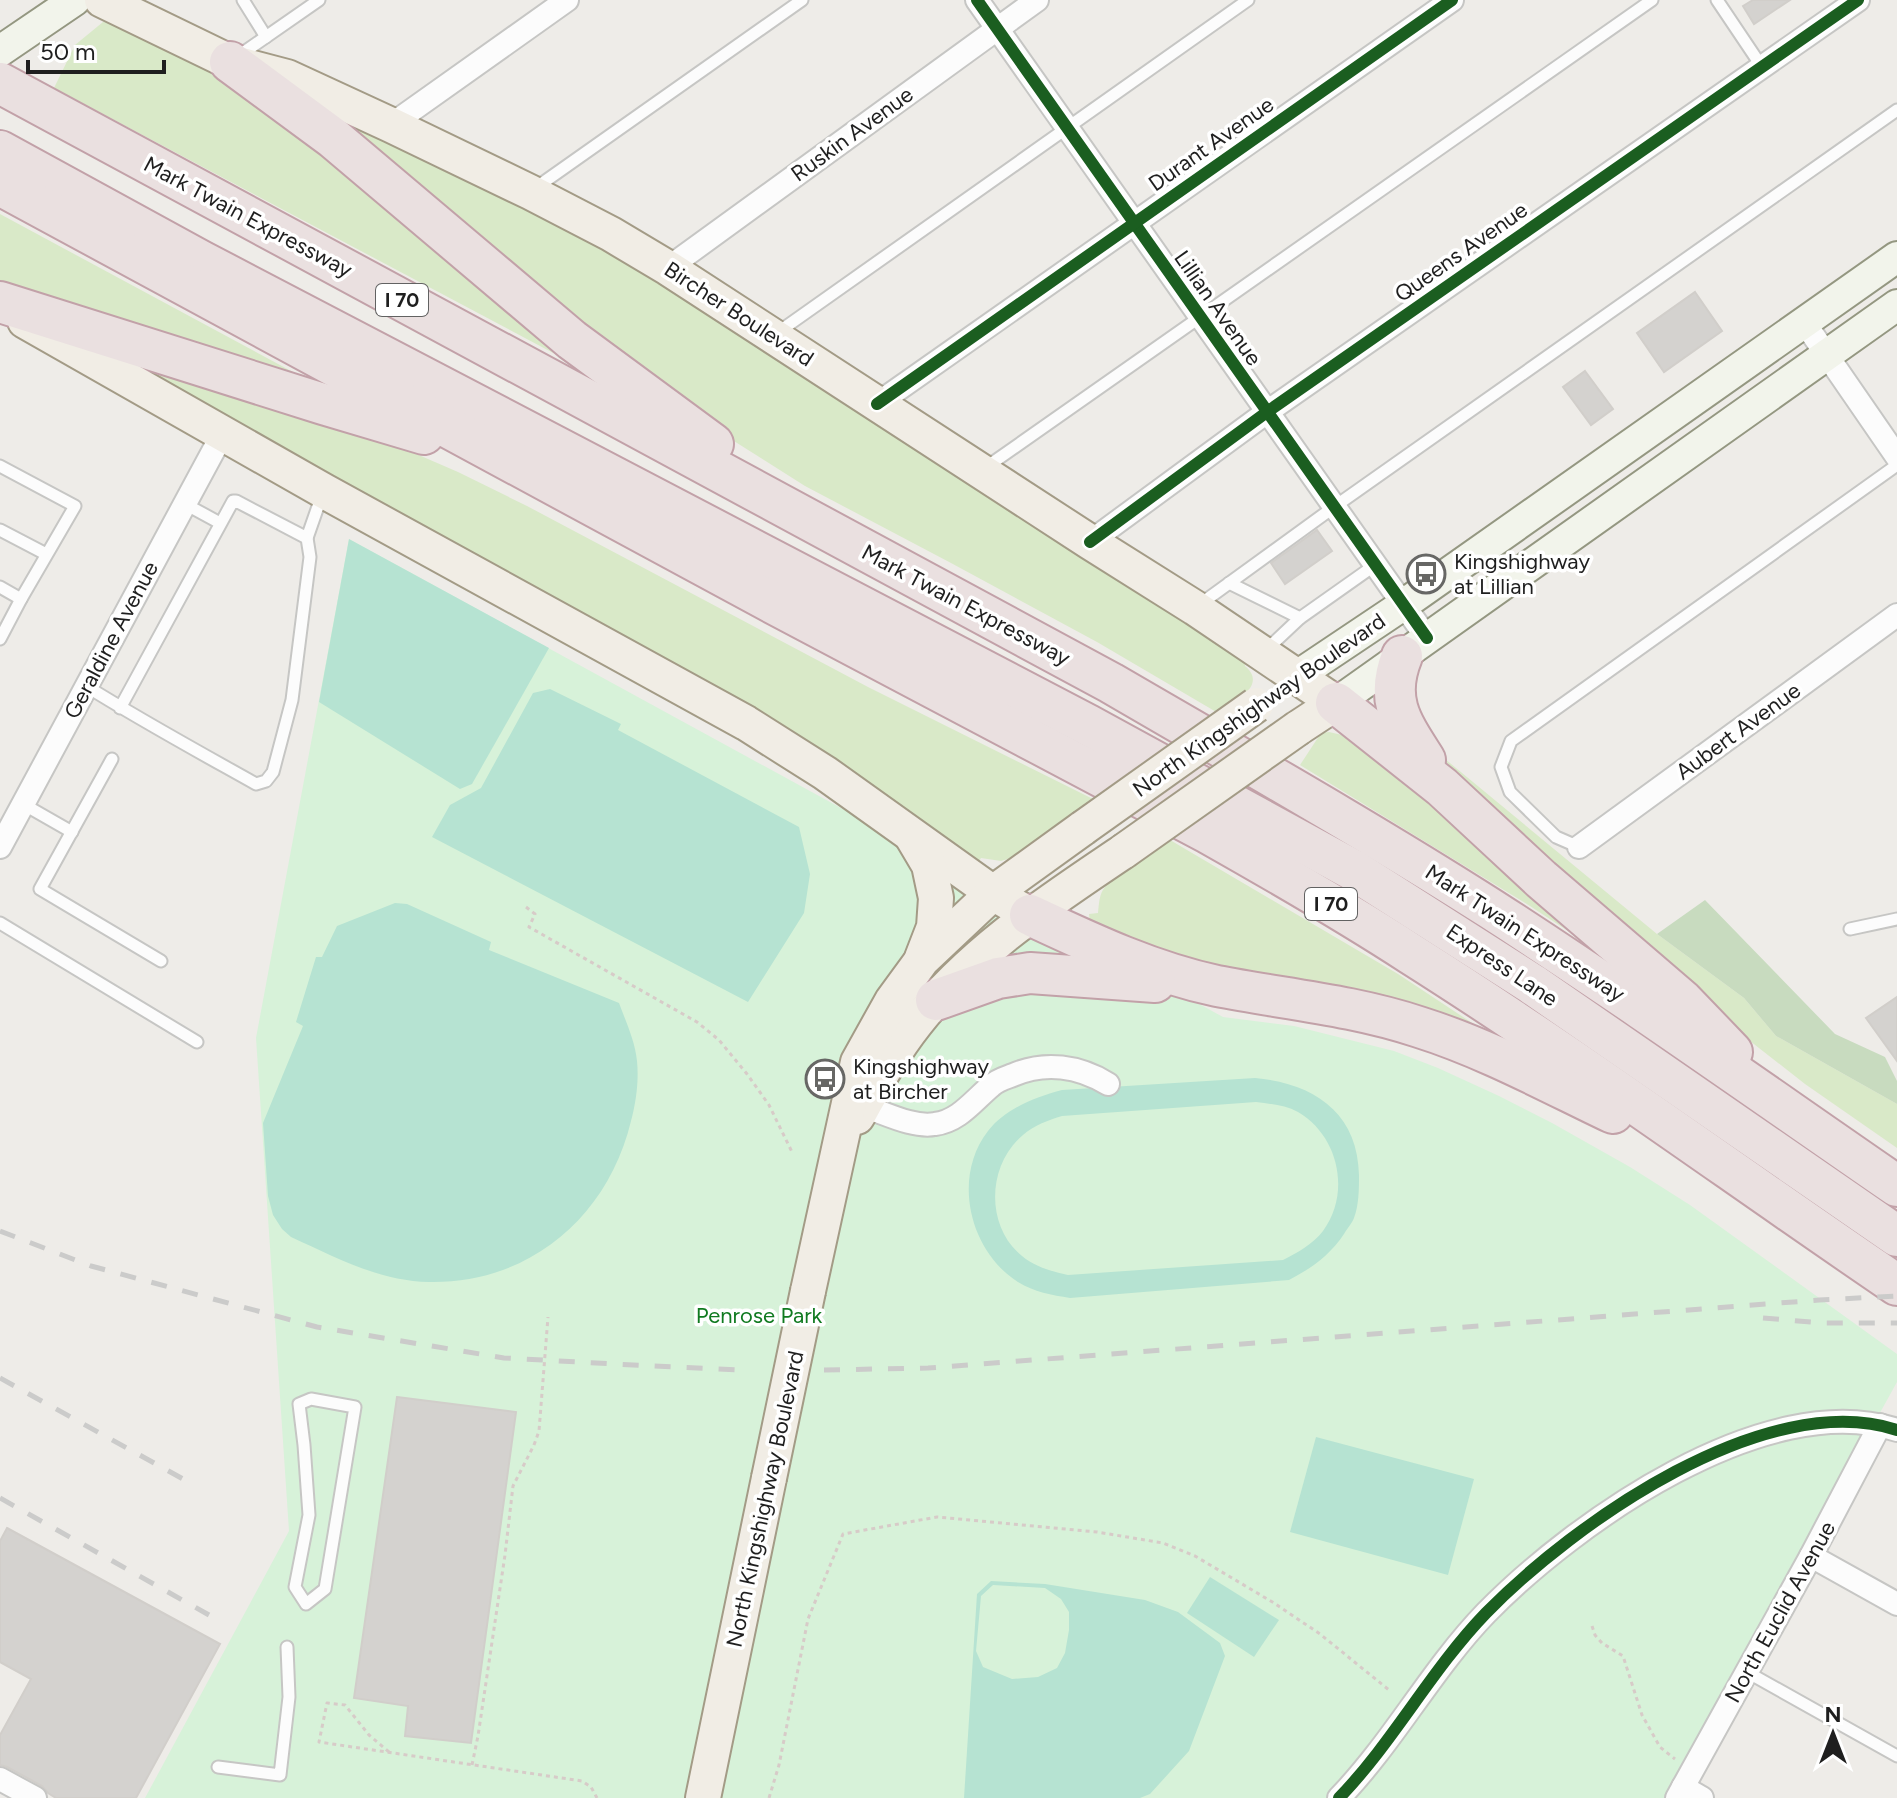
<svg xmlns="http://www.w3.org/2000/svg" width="1897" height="1798" font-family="Figtree,sans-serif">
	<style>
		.grass { fill: #d9e9c8 }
		.forest { fill: #c8dbbf }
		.park { fill: #d7f2d9 }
		.pitch { fill: #b6e3d2; fill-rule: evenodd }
		.building { fill: #d4d2cf; stroke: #d1ceca; stroke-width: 2 }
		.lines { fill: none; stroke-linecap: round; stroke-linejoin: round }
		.lane-casing { stroke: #c6c6c4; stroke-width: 15 }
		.street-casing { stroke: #c6c6c4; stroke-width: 26 }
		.secondary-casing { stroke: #949781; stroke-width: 34 }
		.primary-casing { stroke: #a39b86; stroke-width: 38 }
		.highway-casing { stroke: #c2a1a8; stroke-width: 44 }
		.path { stroke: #d7cbc8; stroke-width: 3; stroke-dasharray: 4 4; stroke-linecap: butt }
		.lane { stroke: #fcfcfc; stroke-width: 11 }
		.street { stroke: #fcfcfc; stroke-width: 22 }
		.secondary { stroke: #f2f4eb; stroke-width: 30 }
		.primary { stroke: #f1ede5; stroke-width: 34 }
		.highway { stroke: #eae0e0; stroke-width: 40 }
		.rail { stroke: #cbcbca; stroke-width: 5; stroke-dasharray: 16 16; stroke-linecap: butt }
		.primary-bridge-casing { stroke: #a39b86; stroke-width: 38; stroke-linecap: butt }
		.path-bridge { stroke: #d7cbc8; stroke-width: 3; stroke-dasharray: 4 4; stroke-linecap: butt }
		.primary-bridge { stroke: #f1ede5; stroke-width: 34 }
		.cycleway-casing { stroke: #fff; stroke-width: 17 }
		.cycleway { stroke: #1b5e20; stroke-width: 12 }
		.labels { text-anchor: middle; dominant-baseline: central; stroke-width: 7; stroke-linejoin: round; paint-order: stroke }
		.shield { fill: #fff; stroke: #626262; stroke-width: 2 }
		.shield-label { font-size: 20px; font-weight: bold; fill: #1f1f1f }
		.street-label { font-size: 22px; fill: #1f1f1f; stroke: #fff }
		.poi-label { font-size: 22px; fill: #1f1f1f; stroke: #fff; text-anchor: start }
		.park-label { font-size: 22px; fill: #107a20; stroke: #fff }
	</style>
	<rect width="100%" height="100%" fill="#eeece8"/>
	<g class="grass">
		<path d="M103,22L112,23L147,37L212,72L310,141L572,363L54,88L75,45Z"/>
		<path d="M320,103L453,170L625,262L718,320L1244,659L1245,666C1269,686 1232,703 1218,713L1097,642L951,563L805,486L661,395Z"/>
		<path d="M0,214L343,399L0,286Z"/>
		<path d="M83,343L391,443L458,472L527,506L868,687L1095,800L1011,858L1001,861L981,858L976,866Z"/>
		<path d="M1329,732L1342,735L1354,741L1571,915L1620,965L1530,906L1300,765L1321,733Z"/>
		<path d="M1439,754L1657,934L1744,998L1776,1036L1897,1104V1148L1805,1084L1653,965L1539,862Z"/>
		<path d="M1170,840L1398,974L1513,1050L1215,975L1090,923L1089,914L1098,913C1099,904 1099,894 1105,887C1116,873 1154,851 1170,840Z"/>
	</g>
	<path class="forest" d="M1705,900L1835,1034L1885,1057L1897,1081V1104L1776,1036L1744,998L1657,934Z"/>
	<path class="park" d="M349,539L1223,1017L1294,1026L1394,1051L1438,1068L1499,1096L1552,1123L1630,1167L1690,1205L1897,1354V1382L1667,1798H145L289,1531L256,1038Z"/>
	<g class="pitch">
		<path d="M349,539L549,648L472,784L460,789L319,702Z"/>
		<path d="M550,689L621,724L618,730L799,827L810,874L804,913L748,1002L432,837L450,805L481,788L533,693Z"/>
		<path d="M395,903L407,904L491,942L489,950L619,1003C626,1022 635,1041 637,1061C639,1081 636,1102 631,1121C608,1217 529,1284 429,1282C379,1281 335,1257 291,1237L282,1229L273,1215L268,1196L263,1123L303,1026L296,1022L316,957H322L337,926Z"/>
		<path d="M1255,1078C1313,1083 1358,1112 1359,1175C1359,1189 1359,1205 1354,1218C1352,1223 1347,1229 1344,1234C1330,1255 1312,1268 1289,1280L1070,1298C1052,1295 1034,1292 1018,1282C969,1251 952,1177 988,1131C1006,1108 1036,1097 1062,1090ZM1256,1102C1271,1104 1285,1105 1298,1112C1339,1136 1351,1193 1323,1231C1313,1244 1297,1253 1283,1260L1068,1275C1051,1271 1035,1267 1022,1256C985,1226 987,1165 1023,1135C1034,1125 1049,1120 1062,1116Z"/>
		<path d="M1316,1437L1474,1479L1448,1575L1290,1532Z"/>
		<path d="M1210,1577L1279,1620L1254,1657L1187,1613Z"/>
		<path d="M991,1581L1045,1584L1145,1600L1178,1612L1220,1643L1225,1656L1189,1751L1150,1794L1140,1798H964L977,1594ZM993,1585L1045,1588L1061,1599L1069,1612V1630L1065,1653L1057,1668L1038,1677L1012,1679L983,1667L976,1651L981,1596Z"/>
	</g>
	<g class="building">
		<path d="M1753,0H1790L1754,24L1743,6Z"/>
		<path d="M1695,292L1722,331L1664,372L1637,333Z"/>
		<path d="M1585,371L1613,409L1591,425L1563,387Z"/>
		<path d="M1317,530L1332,551L1285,584L1271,563Z"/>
		<path d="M1897,997V1061L1866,1018Z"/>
		<path d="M397,1397L516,1412L471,1743L405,1736L408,1706L354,1698Z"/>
		<path d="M7,1528L220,1644L136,1798H56L48,1793L42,1786L7,1767L0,1765V1735L31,1679L0,1662V1541Z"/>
	</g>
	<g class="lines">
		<g class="lane-casing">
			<g id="lane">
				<path d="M243,0L266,37"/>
				<path d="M1717,0L1762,67"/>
				<path d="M237,57L319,0"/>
				<path d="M534,189L802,0"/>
				<path d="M777,333L1248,0"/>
				<path d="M0,466L75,506L21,599L0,587"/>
				<path d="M985,468L1652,0"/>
				<path d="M185,504L220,523"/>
				<path d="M0,530L46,554"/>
				<path d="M307,538L322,495"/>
				<path d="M1229,583L1300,618"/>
				<path d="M1199,605L1334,507L1897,110"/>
				<path d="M0,639L21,599"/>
				<path d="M1266,650L1300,618L1375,565"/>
				<path d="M86,686C142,721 199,752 256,784L266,781L273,772L292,700L310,557L307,538L236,501H233L120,708"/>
				<path d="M112,759L40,889L161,961"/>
				<path d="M23,804L72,832"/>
				<path d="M1579,847L1556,837L1510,792L1501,767L1511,741L1897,465"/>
				<path d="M0,923L197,1042"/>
				<path d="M1850,929L1897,919"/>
				<path d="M311,1399L355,1407L325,1589L306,1604L295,1587L309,1515L304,1445L299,1404Z"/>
				<path d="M1747,1672L1897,1756"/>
				<path d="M218,1767L280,1775L289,1697L287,1647"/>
			</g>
		</g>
		<g class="street-casing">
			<g id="street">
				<path d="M977,0L1427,638"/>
				<path d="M391,125L567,0"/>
				<path d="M668,268L1037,0"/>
				<path d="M1804,322L1897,457"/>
				<path d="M877,404L1452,0"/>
				<path d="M1090,542L1267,412L1858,0"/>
				<path d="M0,847L223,433"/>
				<path d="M1579,847L1897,615"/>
				<path d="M863,1106C885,1113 913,1128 935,1124C959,1121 973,1101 991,1086C997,1080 1005,1078 1013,1075C1045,1061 1079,1066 1108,1084"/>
				<path d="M1811,1556L1897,1604"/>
				<path d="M0,1779L35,1798"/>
				<path d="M1683,1787L1702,1798"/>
				<path d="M1339,1798C1394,1741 1431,1670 1486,1613C1574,1523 1766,1387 1897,1430"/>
				<path d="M1677,1798L1811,1556L1880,1425"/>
			</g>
		</g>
		<g class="secondary-casing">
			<g id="secondary">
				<path d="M0,51L75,0"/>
				<path d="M1297,676L1403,605L1897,257"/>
				<path d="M1336,703L1897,305"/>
			</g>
		</g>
		<g class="primary-casing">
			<g id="primary">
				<path d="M102,0L230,62L287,77L391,125L530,192L611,234L668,268L1090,542L1195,608L1336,703L1298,728"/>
				<path d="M25,321L324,491L746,723L825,773L993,893L1030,915"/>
				<path d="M913,838L929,865L936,898L934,927L922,958"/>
				<path d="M857,1117C875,1085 893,1052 916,1023C972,951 1050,901 1124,851"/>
				<path d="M808,1291L858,1062L892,1001L922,960L993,893L1083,828"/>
				<path d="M703,1798L769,1478"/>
			</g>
		</g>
		<g class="highway-casing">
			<g id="highway">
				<path d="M230,62L333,138L572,340L713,444"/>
				<path d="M0,83L1111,683C1238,757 1367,830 1491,909C1629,998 1762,1093 1897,1186"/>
				<path d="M0,151L201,261L1088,725L1355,871L1532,984L1897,1236"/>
				<path d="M0,185L769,601L1208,833C1277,872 1345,911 1411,954C1577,1059 1735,1175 1897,1285"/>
				<path d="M0,302L323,404L424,434"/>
				<path d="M1402,656C1384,700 1402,724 1425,760"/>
				<path d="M1336,703L1442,787L1541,879L1683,1001L1732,1052"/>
				<path d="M1030,915C1090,943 1151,972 1217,986C1284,999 1353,1005 1419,1027C1486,1048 1550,1083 1613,1113"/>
				<path d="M936,1000L998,978L1030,973L1155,982"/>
			</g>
		</g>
		<g class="path">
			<path d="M526,907L535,914L529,927L697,1022L719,1040L747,1074L769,1105L792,1152"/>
			<path d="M1592,1626L1595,1635L1602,1643L1623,1656L1642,1715L1660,1747L1675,1759"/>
			<path d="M389,1752L369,1735L345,1705L327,1703L319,1742L582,1781L591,1787L597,1798"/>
			<path d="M472,1765L478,1736L505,1555L513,1486L534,1445"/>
			<path d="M769,1798L779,1765L808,1619L843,1534L937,1517L1097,1532L1163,1543L1195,1556L1274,1603L1320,1634L1389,1690"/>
		</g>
		<use href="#lane" class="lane"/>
		<use href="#street" class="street"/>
		<use href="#secondary" class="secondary"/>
		<use href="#primary" class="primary"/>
		<use href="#highway" class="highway"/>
		<g class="rail">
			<path d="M0,1231L91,1266L317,1327L504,1358L652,1366L743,1370"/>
			<path d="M1763,1318L1823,1323H1897"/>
			<path d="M824,1370L928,1368L1819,1300L1897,1296"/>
			<path d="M0,1378L183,1479"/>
			<path d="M0,1498L209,1615"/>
		</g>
		<g class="primary-bridge-casing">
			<g id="primary-bridge">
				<path d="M1083,828L1256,705"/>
				<path d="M1124,851L1298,728"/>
				<path d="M769,1478L808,1291"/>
			</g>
		</g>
		<path class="path-bridge" d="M534,1445L539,1431L548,1317"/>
		<use href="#primary-bridge" class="primary-bridge"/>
		<g class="cycleway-casing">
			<g id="cycleway">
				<path d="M977,0L1427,638"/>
				<path d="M877,404L1452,0"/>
				<path d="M1090,542L1267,412L1858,0"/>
				<path d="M1339,1798C1394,1741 1431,1670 1486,1613C1574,1523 1766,1387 1897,1430"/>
			</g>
		</g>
		<use href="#cycleway" class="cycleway"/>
	</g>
	<defs>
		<g id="bus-ring" transform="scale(2)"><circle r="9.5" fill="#fff" stroke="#676765" stroke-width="1.5"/><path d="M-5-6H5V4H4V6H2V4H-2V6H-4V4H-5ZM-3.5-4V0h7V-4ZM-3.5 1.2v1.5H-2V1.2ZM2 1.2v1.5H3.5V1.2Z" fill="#676765"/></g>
	</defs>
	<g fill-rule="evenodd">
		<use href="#bus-ring" x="1426" y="574"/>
		<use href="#bus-ring" x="825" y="1079"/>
	</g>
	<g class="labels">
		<g class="shield">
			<rect x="376" y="284" width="52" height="32" rx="6"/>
			<rect x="1305" y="888" width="52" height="32" rx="6"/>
		</g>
		<g class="shield-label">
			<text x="402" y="300">I 70</text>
			<text x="1331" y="904">I 70</text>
		</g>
		<g class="street-label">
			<text transform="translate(852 134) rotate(-36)">Ruskin Avenue</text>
			<text transform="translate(1211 144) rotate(-35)">Durant Avenue</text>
			<text transform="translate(248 217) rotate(28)">Mark Twain Expressway</text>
			<text transform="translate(1461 252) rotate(-35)">Queens Avenue</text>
			<text transform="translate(1218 308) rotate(55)">Lillian Avenue</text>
			<text transform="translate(739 314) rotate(33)">Bircher Boulevard</text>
			<text transform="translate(966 605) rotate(28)">Mark Twain Expressway</text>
			<text transform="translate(111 640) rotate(-62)">Geraldine Avenue</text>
			<text transform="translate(1259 705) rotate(-35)">North Kingshighway Boulevard</text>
			<text transform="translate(1738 731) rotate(-36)">Aubert Avenue</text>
			<text transform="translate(1525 933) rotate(33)">Mark Twain Expressway</text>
			<text transform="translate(1502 965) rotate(34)">Express Lane</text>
			<text transform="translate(765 1499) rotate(-78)">North Kingshighway Boulevard</text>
			<text transform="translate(1780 1612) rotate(-61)">North Euclid Avenue</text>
		</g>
		<g class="poi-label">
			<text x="1454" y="561">Kingshighway<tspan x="1454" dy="25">at Lillian</tspan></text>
			<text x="853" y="1066">Kingshighway<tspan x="853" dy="25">at Bircher</tspan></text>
		</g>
		<g class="park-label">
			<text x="759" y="1315">Penrose Park</text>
		</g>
	</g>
	<g transform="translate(1833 1734)" stroke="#ffffff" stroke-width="6" paint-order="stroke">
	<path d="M0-6L14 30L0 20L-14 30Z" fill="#1f1f1f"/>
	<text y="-12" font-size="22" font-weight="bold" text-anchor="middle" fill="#1f1f1f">N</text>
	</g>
	<path d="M28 60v12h136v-12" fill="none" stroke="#1f1f1f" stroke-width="4"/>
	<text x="40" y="60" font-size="24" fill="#1f1f1f" stroke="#ffffff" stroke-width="6" paint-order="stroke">50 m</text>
</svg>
